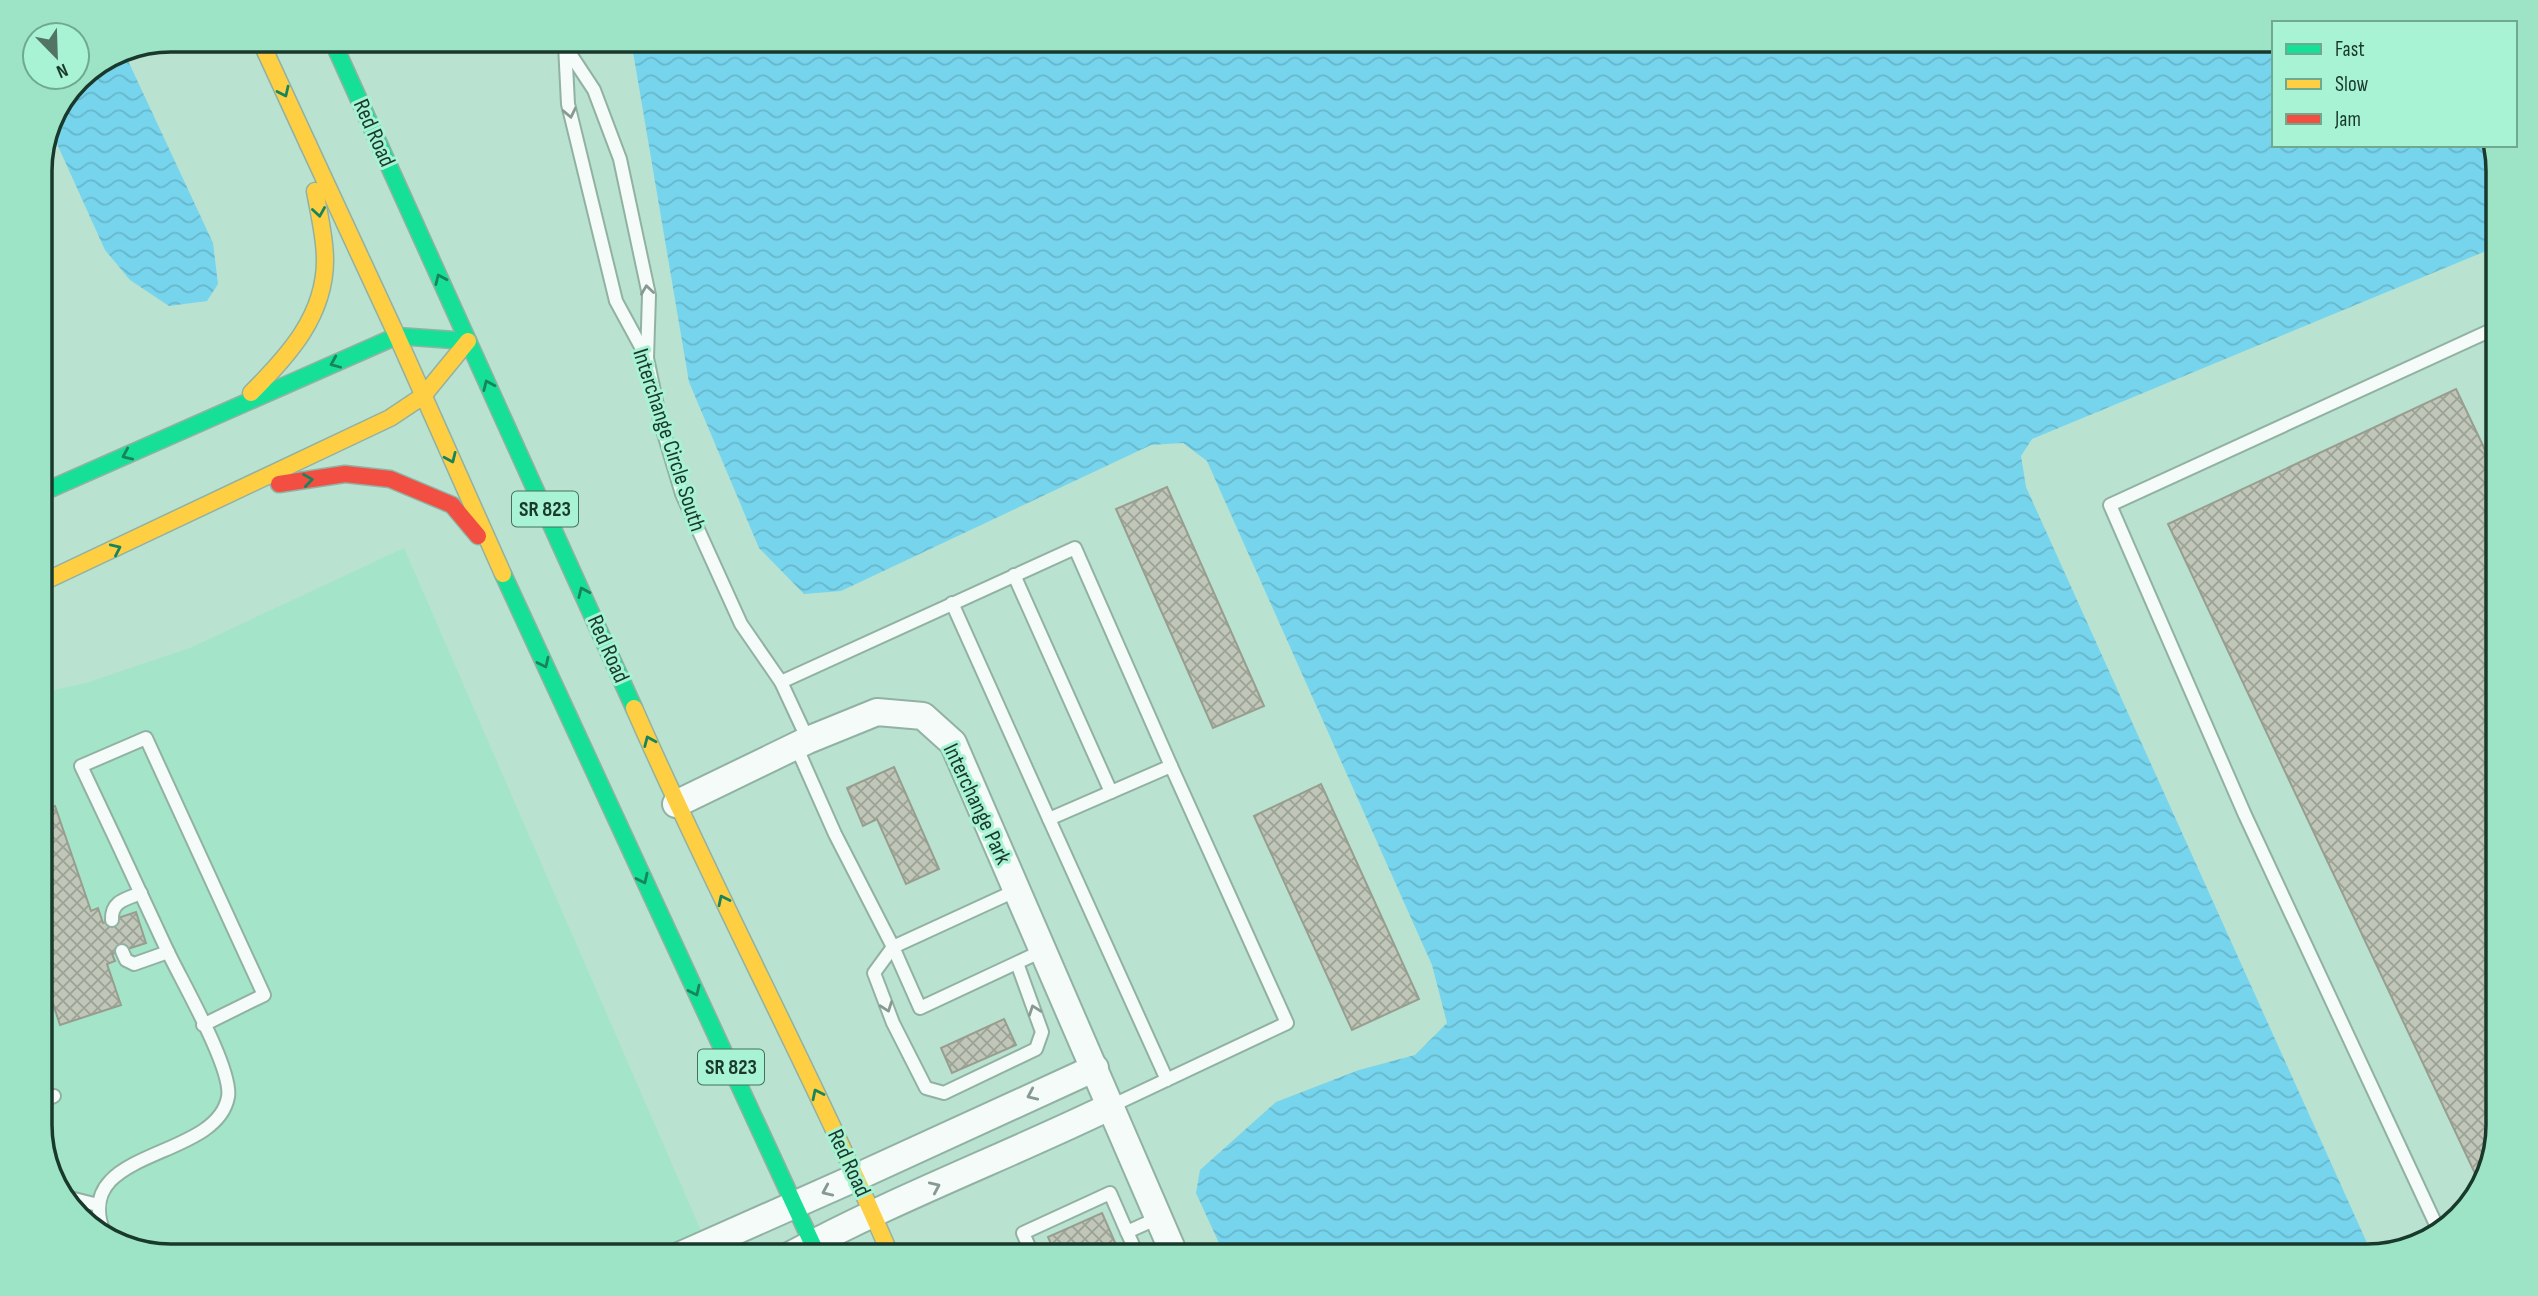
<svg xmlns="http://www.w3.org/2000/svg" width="2538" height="1296" font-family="'Sofia Sans Condensed',sans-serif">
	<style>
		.built { fill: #a4e5c9 }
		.water { fill: url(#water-waves) }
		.building { fill: url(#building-cross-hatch); stroke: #979e90; stroke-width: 2 }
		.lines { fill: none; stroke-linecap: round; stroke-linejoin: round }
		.lane-casing { stroke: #91b2a3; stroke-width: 16 }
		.street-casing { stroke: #91b2a3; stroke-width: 30 }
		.fast-casing { stroke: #91b2a3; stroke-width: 19 }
		.slow-casing { stroke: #91b2a3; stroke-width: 19 }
		.jam-casing { stroke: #91b2a3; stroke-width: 19 }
		.lane { stroke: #f4fbf8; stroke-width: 12 }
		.street { stroke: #f4fbf8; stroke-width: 26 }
		.fast { stroke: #16e098; stroke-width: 16 }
		.slow { stroke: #ffcf43; stroke-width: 16 }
		.jam { stroke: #f24e42; stroke-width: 16 }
		.oneway { stroke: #18845d }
		.oneway2 { stroke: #869a92 }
		.labels { text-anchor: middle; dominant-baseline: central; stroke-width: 6; stroke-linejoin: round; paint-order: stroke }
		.shield { fill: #a8f3d3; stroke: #44715e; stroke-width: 2 }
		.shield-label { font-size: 21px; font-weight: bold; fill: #19392c }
		.street-label { font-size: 23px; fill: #19392c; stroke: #a8f3d3 }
		.rim { fill: none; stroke: #19392c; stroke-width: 3.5 }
	</style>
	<defs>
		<pattern id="water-waves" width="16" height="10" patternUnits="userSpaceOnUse" patternTransform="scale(1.75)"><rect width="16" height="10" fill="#77d4ed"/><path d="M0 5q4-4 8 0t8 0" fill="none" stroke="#66b7cb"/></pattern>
		<pattern id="building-cross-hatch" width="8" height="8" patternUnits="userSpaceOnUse" patternTransform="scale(1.75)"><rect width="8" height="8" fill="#c0c6b8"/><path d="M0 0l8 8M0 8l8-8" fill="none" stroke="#9ba296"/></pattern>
	</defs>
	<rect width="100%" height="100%" fill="#b9e2d0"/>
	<path class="built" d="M404,548L712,1256H172L113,1242L62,1197L41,1133V693L86,683L190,648Z"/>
	<g class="water">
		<path d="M631,40H2274V145H2491L2497,163L2498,246L2032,439L2021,456L2026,487L2372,1254L1225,1256L1196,1193L1200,1170L1276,1102L1359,1070L1415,1055L1447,1023L1432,965L1207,461L1183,443L1151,445L841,591L804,594L759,548L689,382Z"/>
		<path d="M123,50L213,243L218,284L207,301L169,306L130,280L105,250L53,135L79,78Z"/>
	</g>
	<g class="building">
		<path d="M2456,389L2498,477V1124L2484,1183L2481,1186L2168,524Z"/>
		<path d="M1167,487L1264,706L1213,728L1116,509Z"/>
		<path d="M894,767L939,869L906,884L877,819L863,826L847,788Z"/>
		<path d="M1321,784L1419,999L1352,1030L1254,816Z"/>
		<path d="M41,795L45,809L55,806L91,911L98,908L103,923L136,912L146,943L112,954L115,961L107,964L121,1005L60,1025L41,967Z"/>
		<path d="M1004,1019L1016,1045L952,1073L941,1048Z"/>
		<path d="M1102,1213L1121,1256H1056L1048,1237Z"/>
	</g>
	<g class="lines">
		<g class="lane-casing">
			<g id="lane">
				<path d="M565,45L568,104L616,301L647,358L660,420L682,494L741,624L781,682L808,740"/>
				<path d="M565,46L594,90L620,159L649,295L647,358"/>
				<path d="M1014,575L1111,792"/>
				<path d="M952,603L1049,819"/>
				<path d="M781,682L1075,548L1171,766"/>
				<path d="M796,746L835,834L893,947L874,973L893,1023L926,1088L944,1093L1036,1049L1042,1032L1017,963"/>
				<path d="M1017,890L893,947L920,1008L1042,951"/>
				<path d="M112,920C111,901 126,899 141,893"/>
				<path d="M122,951L126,960L134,964L168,952"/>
				<path d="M41,1102L54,1096"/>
				<path d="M1109,1107C1169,1079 1228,1051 1287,1023L1171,766L1049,819L1167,1080"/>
				<path d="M62,1196L98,1205"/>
				<path d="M2439,1231L2245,815L2110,505L2498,327"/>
				<path d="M1127,1232L1138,1256"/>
				<path d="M105,1235C67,1147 216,1162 228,1097C233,1069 181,980 167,950C139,889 110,827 81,766L146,738L264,995L203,1025"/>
				<path d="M1033,1256L1023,1233L1110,1193L1127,1232L1158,1218"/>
			</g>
		</g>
		<g class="street-casing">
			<g id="street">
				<path d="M676,804L808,740L877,712L923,716L953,743L1175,1256"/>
				<path d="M679,1256L857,1177L1095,1068"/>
				<path d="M789,1256C892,1200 1003,1158 1109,1107"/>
			</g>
		</g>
		<g class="fast-casing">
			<g id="fast">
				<path d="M332,40L634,708"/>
				<path d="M41,493L397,336L468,341"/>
				<path d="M503,574L818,1256"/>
			</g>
		</g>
		<g class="slow-casing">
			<g id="slow">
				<path d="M260,40L308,144"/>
				<path d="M308,144L397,336L503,574"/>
				<path d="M251,393C288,356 325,316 325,260C325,237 319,214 315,191"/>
				<path d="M41,583L390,418L423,396L468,341"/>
				<path d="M634,708C715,893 811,1071 891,1256"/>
			</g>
		</g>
		<g class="jam-casing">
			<path id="jam" d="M279,484L345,474L390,479L452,505L478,536"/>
		</g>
		<use href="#lane" class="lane"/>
		<use href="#street" class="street"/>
		<use href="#fast" class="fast"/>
		<use href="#slow" class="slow"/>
		<use href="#jam" class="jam"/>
	</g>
	<defs><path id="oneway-chevron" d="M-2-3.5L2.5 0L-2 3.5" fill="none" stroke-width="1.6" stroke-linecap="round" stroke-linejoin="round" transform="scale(1.75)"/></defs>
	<g class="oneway">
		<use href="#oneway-chevron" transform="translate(284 92) rotate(65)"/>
		<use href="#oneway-chevron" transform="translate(319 212) rotate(81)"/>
		<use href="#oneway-chevron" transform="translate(440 279) rotate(-114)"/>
		<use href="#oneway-chevron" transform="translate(335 363) rotate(157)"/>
		<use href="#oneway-chevron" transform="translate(488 385) rotate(-114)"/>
		<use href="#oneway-chevron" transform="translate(127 455) rotate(156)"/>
		<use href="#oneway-chevron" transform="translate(451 458) rotate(66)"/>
		<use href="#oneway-chevron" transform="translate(308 480) rotate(-8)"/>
		<use href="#oneway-chevron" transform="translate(116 549) rotate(-25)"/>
		<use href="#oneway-chevron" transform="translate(583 592) rotate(-114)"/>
		<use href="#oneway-chevron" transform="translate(544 663) rotate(65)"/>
		<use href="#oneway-chevron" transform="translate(649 741) rotate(-113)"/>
		<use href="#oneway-chevron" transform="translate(643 879) rotate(65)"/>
		<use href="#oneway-chevron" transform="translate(723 900) rotate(-116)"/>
		<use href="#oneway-chevron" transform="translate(695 991) rotate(65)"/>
		<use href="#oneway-chevron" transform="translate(817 1094) rotate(-116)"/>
	</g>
	<g class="oneway2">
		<use href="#oneway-chevron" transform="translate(570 113) rotate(78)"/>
		<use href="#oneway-chevron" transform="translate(647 290) rotate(-98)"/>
		<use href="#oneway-chevron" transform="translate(887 1007) rotate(70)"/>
		<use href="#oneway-chevron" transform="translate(1034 1010) rotate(-110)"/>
		<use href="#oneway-chevron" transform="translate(1032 1095) rotate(156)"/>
		<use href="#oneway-chevron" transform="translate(935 1187) rotate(-24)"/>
		<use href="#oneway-chevron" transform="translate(827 1191) rotate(156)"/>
	</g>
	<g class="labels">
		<g class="shield">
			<rect x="512" y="491.5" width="66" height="35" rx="5"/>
			<rect x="698" y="1049.5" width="66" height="35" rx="5"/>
		</g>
		<g class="shield-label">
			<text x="545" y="509">SR 823</text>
			<text x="731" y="1067">SR 823</text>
		</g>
		<g class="street-label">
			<text transform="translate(374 133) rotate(66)">Red Road</text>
			<text transform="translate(669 440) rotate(72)">Interchange Circle South</text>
			<text transform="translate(608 649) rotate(66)">Red Road</text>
			<text transform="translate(977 804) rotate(65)">Interchange Park</text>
			<text transform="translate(849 1163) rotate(65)">Red Road</text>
		</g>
	</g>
	<path d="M0 0H2538V1296H0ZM171 52H2367A119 119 0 0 1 2486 171V1125A119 119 0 0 1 2367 1244H171A119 119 0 0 1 52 1125V171A119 119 0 0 1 171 52Z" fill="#9de4c6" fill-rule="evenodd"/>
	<path class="rim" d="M171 52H2367A119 119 0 0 1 2486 171V1125A119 119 0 0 1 2367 1244H171A119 119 0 0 1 52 1125V171A119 119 0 0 1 171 52Z"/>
	<rect x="2272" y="21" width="245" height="126" fill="#a8f3d3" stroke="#6fa990" stroke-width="2"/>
	<rect x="2286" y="44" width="35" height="10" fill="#16e098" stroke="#6fa990" stroke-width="2"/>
	<text x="2335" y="56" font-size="21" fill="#19392c">Fast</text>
	<rect x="2286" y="79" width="35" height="10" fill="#ffcf43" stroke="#6fa990" stroke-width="2"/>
	<text x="2335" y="91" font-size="21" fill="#19392c">Slow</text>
	<rect x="2286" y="114" width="35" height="10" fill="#f24e42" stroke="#6fa990" stroke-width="2"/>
	<text x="2335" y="126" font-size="21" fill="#19392c">Jam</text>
	<g transform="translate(56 56) rotate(157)"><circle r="33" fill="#a8f3d3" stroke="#6fa990" stroke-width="2"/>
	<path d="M0-5L12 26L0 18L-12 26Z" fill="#517465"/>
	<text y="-10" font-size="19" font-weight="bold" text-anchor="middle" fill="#19392c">N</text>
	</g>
</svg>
